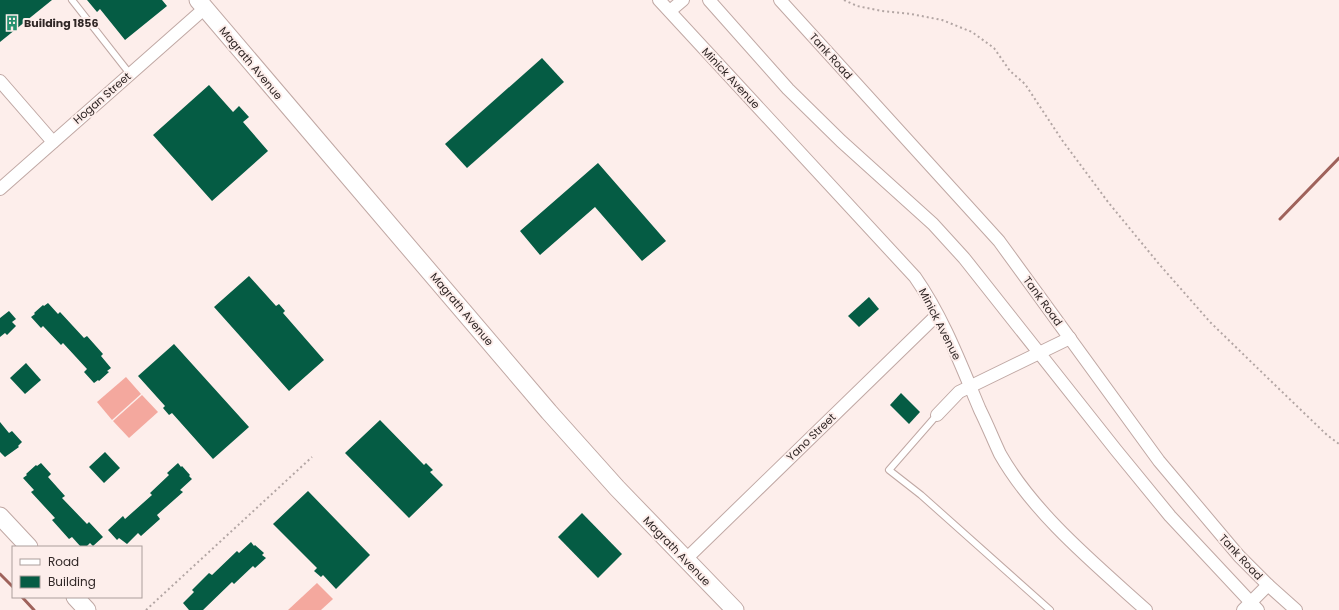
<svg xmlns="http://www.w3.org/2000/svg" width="1339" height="610" font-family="Poppins,sans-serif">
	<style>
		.garden { fill: #f4a89e }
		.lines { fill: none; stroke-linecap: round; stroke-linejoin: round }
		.stream { stroke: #9f625b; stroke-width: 3 }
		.building { fill: #055c44 }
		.lane-casing { stroke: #c0a8a4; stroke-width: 8 }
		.street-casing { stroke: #c0a8a4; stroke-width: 14 }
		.secondary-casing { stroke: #c0a8a4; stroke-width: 19 }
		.path { stroke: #b3a6a4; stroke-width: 2; stroke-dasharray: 2 3; stroke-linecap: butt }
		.lane { stroke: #fff; stroke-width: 6 }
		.street { stroke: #fff; stroke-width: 12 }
		.secondary { stroke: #fff; stroke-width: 17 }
		.labels { text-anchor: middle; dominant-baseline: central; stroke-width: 4; stroke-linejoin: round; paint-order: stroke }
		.poi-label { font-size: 11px; font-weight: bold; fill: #302726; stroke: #fdeeeb; text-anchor: start }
		.street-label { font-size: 11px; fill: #302726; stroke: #fdeeeb }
	</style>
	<rect width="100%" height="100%" fill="#fdeeeb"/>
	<g class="garden">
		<path d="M126,377L141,394L112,420L97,402Z"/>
		<path d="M142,395L158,412L129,438L113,421Z"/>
		<path d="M317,583L333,599L321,610H288Z"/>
	</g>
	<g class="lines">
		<g class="stream">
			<path d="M1280,219L1339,158"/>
			<path d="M0,574L13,587"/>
			<path d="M22,597L34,610"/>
		</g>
	</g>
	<g class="building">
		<path d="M0,0H52L0,42Z"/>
		<path d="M87,0H162L167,6L125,40L100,9L97,12Z"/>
		<path d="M542,58L564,82L467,168L445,144Z"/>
		<path d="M209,85L233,112L239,106L249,117L243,122L268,151L212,201L153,135Z"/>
		<path d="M598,163L666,241L642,261L595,207L540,255L520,231Z"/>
		<path d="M249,276L276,306L279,304L285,311L283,313L324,360L289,391L214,307Z"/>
		<path d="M869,297L879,309L859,327L848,316Z"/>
		<path d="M48,303L58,314L60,312L84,338L87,336L103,354L101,356L111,368L107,371L109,372L99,381L98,380L94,383L84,372L87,369L63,343L61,345L43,326L41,328L31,317L35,314L34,313L43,305L44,306Z"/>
		<path d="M9,311L16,319L12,322L16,326L7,335L5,333L0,337V318Z"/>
		<path d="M174,344L249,427L213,459L172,413L169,415L163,408L165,406L138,376Z"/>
		<path d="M26,363L41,380L25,394L10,378Z"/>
		<path d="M901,393L920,412L909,424L890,405Z"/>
		<path d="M380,420L424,465L426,463L433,470L430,472L443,485L409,518L345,453Z"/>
		<path d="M0,422L9,433L12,431L22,442L18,446L19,447L5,457L0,452Z"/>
		<path d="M105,452L120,468L104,483L89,467Z"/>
		<path d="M41,463L51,474L48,477L65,496L62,498L87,524L89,522L103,537L93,546L90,543L86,547H81L72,537L69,539L52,520L55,518L31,492L34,490L23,478L27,475L26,474L36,465L37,466Z"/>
		<path d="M178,463L181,467L182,466L190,475L189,476L192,479L180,490L183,492L157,515L160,519L141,536L138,533L127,544L119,538L117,540L108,530L123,516L125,519L152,495L150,493L169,475L167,473Z"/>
		<path d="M308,491L370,555L336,589L323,575L321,577L314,571L317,568L273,524Z"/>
		<path d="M582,513L622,554L598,578L558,537Z"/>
		<path d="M251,542L254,546L255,545L264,553L262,555L266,558L255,568L253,566L234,584L232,582L203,610H189L183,603L194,592L192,590L209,573L212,575L237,551L239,553Z"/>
	</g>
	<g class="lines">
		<g class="lane-casing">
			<g id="lane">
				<path d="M72,0L130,74"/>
				<path d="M937,415L889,470L921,495L1050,610"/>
			</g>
		</g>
		<g class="street-casing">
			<g id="street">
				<path d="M659,0L915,277C943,317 961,365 980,410C987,424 993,439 1000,454C1034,514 1095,564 1146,610"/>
				<path d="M709,0L788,89L841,141L933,224L964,258L1116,450L1170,516L1258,610"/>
				<path d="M780,0L999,241L1159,461L1239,556L1268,585L1296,610"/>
				<path d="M670,11L683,0"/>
				<path d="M0,81L53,142"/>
				<path d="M0,189L205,8"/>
				<path d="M937,415L959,392L1070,338"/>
				<path d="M685,560L937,315"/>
				<path d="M1243,610L1268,585"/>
			</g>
		</g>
		<g class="secondary-casing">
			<g id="secondary">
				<path d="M198,0L549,412L617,488L735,610"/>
				<path d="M0,516L29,547"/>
				<path d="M75,597L87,610"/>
			</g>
		</g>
		<g class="path">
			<path d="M844,0L857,6L882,11L911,14L942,20L972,32L994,48L1010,71L1025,84L1062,140L1108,202L1159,264L1210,322L1276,386L1327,435L1339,444"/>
			<path d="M146,610L312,457"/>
		</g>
		<use href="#lane" class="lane"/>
		<use href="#street" class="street"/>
		<use href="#secondary" class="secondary"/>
	</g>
	<defs>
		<g id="building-bare" transform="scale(1.2)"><path d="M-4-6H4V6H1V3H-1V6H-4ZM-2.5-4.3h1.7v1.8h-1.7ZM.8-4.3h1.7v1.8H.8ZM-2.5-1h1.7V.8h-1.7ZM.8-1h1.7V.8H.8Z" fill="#269170" stroke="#fdeeeb" stroke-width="2.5" paint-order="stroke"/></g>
	</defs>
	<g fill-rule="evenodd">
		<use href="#building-bare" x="12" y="23"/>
	</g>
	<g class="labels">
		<g class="poi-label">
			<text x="24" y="23">Building 1856</text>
		</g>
		<g class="street-label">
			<text transform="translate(831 56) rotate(48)">Tank Road</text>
			<text transform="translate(251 63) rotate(50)">Magrath Avenue</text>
			<text transform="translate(731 78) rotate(47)">Minick Avenue</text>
			<text transform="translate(102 98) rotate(-41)">Hogan Street</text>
			<text transform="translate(1043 301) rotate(54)">Tank Road</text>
			<text transform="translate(462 309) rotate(50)">Magrath Avenue</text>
			<text transform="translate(940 324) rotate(63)">Minick Avenue</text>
			<text transform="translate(811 437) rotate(-44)">Yano Street</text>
			<text transform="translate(677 551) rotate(46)">Magrath Avenue</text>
			<text transform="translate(1241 557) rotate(47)">Tank Road</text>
		</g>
	</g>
	<rect x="12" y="546" width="130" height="52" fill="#fdeeeb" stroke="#ab9e9c"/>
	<rect x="20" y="559" width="20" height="6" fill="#ffffff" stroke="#ab9e9c"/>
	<text x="48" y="566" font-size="12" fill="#302726">Road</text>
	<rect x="20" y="576" width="20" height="12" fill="#055c44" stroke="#ab9e9c"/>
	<text x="48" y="586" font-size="12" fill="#302726">Building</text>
</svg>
